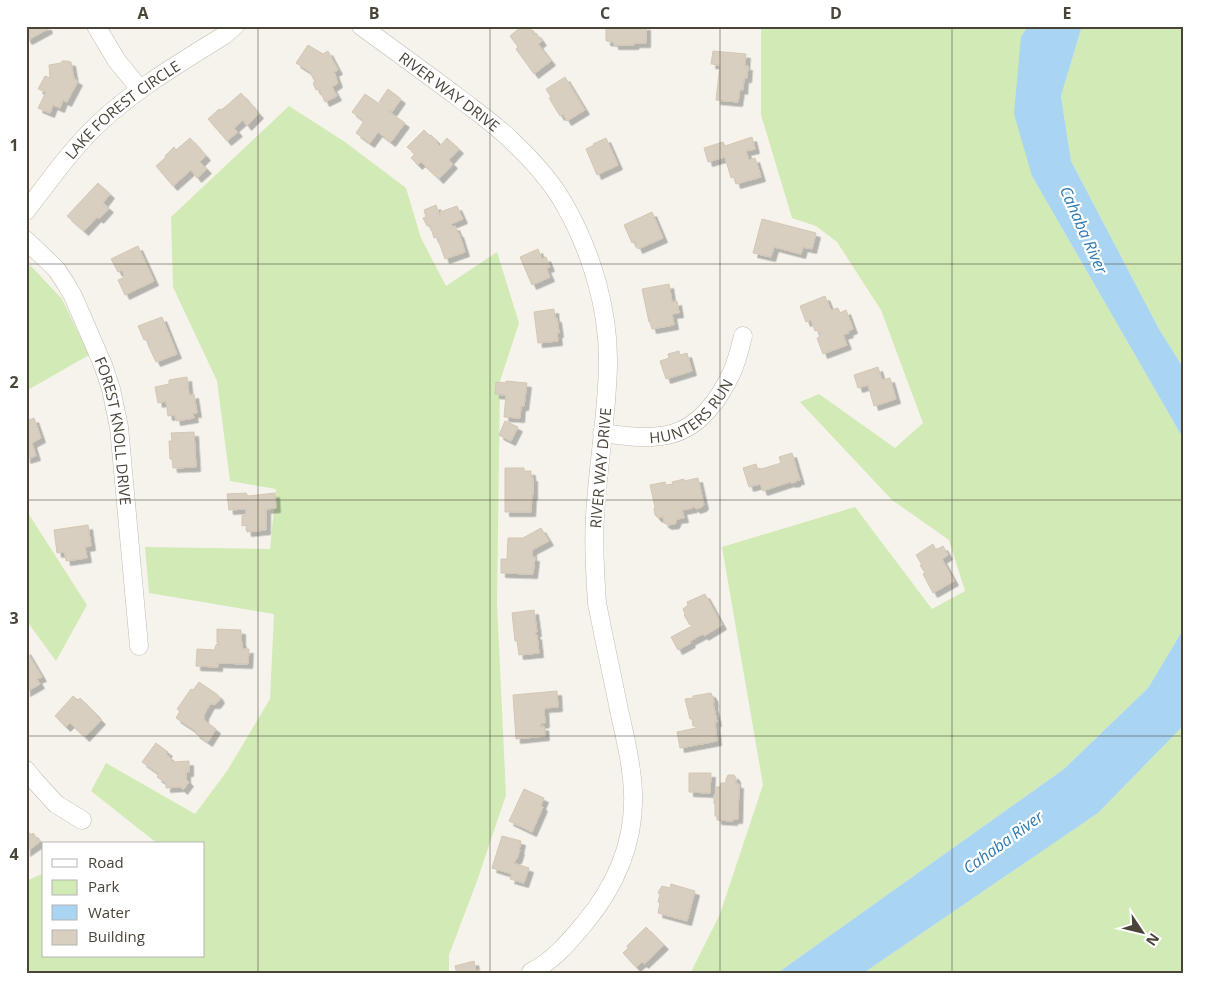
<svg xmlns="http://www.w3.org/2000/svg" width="1210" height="1000" font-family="'Open Sans',sans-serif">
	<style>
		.green { fill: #d2eab5 }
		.water { fill: #a9d4f2 }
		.building { fill: #d8cfc1; stroke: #d3c7b4; filter: url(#shadow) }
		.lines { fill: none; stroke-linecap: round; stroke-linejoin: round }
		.minor-casing { stroke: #c2bbae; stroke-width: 19 }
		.minor { stroke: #fff; stroke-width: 18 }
		.grid { fill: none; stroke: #4b4439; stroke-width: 1; stroke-opacity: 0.55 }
		.labels { text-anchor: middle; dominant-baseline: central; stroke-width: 4.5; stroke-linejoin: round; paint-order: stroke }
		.street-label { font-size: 15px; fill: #4b4439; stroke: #fff }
		.water-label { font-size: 16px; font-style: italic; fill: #2e7ab2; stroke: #fff }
		.neatline { fill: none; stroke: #4b4439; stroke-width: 2 }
		.grid-label { font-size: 16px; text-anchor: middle; font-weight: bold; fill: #4b4439 }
	</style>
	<defs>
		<filter id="shadow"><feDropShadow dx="4.5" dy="4.5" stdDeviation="0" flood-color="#0004"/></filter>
	</defs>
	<rect width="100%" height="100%" fill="#f6f3ec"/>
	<g class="green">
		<path d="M761,26H1028L1021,37L1032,176L1184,440V628L1148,688L1064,769L776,974H690L720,914L763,785L722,547L855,507L932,609L965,591L949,540L892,500L800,402L819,394L895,448L923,423L881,310L837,242L816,226L792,218L761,115Z"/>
		<path d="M1082,26H1184V369L1159,329L1071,161L1061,96Z"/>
		<path d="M289,106L345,142L406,188L421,238L446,286L497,252L519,323L500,381L497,604L506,795L477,881L449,955V974H28L26,973V881L44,873V956H204V844H158L91,791L106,763L195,814L227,771L270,699L274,614L149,593L145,547L270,549L276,489L230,481L217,381L173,287L171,217Z"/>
		<path d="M30,265L62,299L89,355L26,391V343L28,342C24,318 24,288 30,265Z"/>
		<path d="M26,510L87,605L56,661L26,620Z"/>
		<path d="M1184,725V974H862L1098,813Z"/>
	</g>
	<g class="water">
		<path d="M1028,26H1082L1061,96L1071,161L1159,329L1184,369V440L1032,176L1014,114L1021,37Z"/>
		<path d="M1184,628V725L1098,813L862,974H776L1064,769L1148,688Z"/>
	</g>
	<g class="building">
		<path d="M26,26H47L48,29L28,40L26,38Z"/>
		<path d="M522,26H528L534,34L536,33L542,41L538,44L551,61L534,74L516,49L518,47L510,36Z"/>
		<path d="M606,26H646V43H635L634,45H614V42L606,41Z"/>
		<path d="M308,45L323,54L328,51L338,70L334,72L338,83L332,87L337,96L325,102L319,89L316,90L313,83L315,82L310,72L296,63Z"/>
		<path d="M713,51L746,54L745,66H748L747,78H744L743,90L740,89L738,102L716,100L720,65L711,64Z"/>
		<path d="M62,61H67L71,62L74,79L78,81L67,102L63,100L60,108L53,105L50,113L38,108L46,92L38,89L45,76L50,78L49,65L61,63Z"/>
		<path d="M565,77L585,110L567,121L563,114L560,116L549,98L551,97L546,89Z"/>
		<path d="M388,89L401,99L392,112L389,110L388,111L405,123L391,142L378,132L370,143L356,133L364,121L352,112L365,94L381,105L382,104L379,102Z"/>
		<path d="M241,93L259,114L247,126L243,120L234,128L238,132L227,141L208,119L219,109L220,110L224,108Z"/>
		<path d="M424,130L430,136L431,135L438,142L437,143L440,146L447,138L459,149L449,160L453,164L439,179L421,162L418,165L411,158L415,154L407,147Z"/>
		<path d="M752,137L755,149L746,151L749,160L755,158L761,177L736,184L734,177L731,178L725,157L708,162L704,148L723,142L725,146Z"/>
		<path d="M190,138L206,156L200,162L207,169L197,178L191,170L173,186L156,166L166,157L165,156L174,147L176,150Z"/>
		<path d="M606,138L618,165L597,175L586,149L594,145L593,144Z"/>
		<path d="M98,183L110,194L103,203L109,208L99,219L97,217L84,231L67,216Z"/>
		<path d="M436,205L440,216V212L457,206L463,219L451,224L453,227L455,226L458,233H459L465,252L445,259L437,237L434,238L430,225L427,226L423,218L426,217L424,210Z"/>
		<path d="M652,212L663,238L638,249L635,241L632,243L624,225Z"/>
		<path d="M762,219L816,233L812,249L803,247L801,254L774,247L771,257L753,253Z"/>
		<path d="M138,246L154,281L125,295L118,280L125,277L122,270L118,272L111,259Z"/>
		<path d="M538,249L542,259L546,257L550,267L546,268L550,277L532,285L520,257Z"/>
		<path d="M669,284L672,302L677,301L679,313L672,314L674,325L652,329L650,322H649L642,289Z"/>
		<path d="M825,296L831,310L838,308L840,313L846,310L853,329L848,331L849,333L843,335L847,345L823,354L817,338L821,336L818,330L815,331L811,320L806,322L800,306Z"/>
		<path d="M554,309L555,318H557L559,333H557L558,341L538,343L534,312Z"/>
		<path d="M162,317L177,354L156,362L148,345L149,344L147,339L144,340L138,326Z"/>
		<path d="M679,351L680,355L687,353L692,371L666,379L660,361L669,358L668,354Z"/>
		<path d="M878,367L882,380L890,378L896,399L874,406L868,385L858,388L854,375Z"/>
		<path d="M187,377L189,395L194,394L197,413H193L194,418L176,421L175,415L168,416L166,401L158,403L155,387L169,384V380Z"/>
		<path d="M506,381L527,383L524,406H521L520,418L504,417L506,395L495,394L496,382L506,383Z"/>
		<path d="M34,418L41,438L32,443L36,456L26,459V419L29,420Z"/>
		<path d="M505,421L518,427L511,441L499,435Z"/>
		<path d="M194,432L196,467L173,468L172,459H170L169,441H172L171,433Z"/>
		<path d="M792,453L800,480H797L796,482L791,483L790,482L763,491L760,484L749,487L743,468L756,464L758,470L781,463L779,457Z"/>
		<path d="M505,468H524V471H531V477H533V495H532L531,512H505Z"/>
		<path d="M698,478L704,505L702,507L696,509L693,506V508L682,510L684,518L677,519L675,524L668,525L664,523L663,516L658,518L655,515L654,509L655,507L650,485L665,482L666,485L673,484L672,482L684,479V481Z"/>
		<path d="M246,493L248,496L275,493L276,508L266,509V530L247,532L246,525L242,526V515H246V509L229,510L227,494Z"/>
		<path d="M88,525L91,546L85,547L87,558L66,561L65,552L57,553L54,530Z"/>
		<path d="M541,528L549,541L532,550V557H535L533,574L501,573V559H507L508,538H523Z"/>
		<path d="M933,544L936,550L943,546L948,555L942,559L954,581L933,593L923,574L925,573L920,565H922L916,555Z"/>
		<path d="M705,594L722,625L704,636L703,634L690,641L691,643L678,650L671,637L692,626L691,624L690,625L684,615L685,614L683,609L688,605L687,602Z"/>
		<path d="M534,610L537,632H535L536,636L537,635L539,653L519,655L517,641H515L512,613Z"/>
		<path d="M217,629L241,630V641L242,643V649H249L248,664L218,663V667L196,666L197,649L215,650V647L217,644H219L220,643H217Z"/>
		<path d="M26,650L42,677L37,679L40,684L26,692Z"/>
		<path d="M199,682L218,695L220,699L216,704H210L204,715V720L216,729L208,742L195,733L196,731L176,718L180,711L177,709L191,689L193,690Z"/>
		<path d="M557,691L558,707L544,708L545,723L540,724V727L544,726L545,736L516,739L513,695Z"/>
		<path d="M711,693L712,696H713L714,703H713L717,722H715L717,741L680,748L677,732L696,728V726H693L692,719H690L685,699L693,698V696Z"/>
		<path d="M73,696L78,700L80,698L96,714V715L101,720L85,737L70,723L66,727L55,716Z"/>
		<path d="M156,743L168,752L166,754L172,759L171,760L173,762L189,761V772H186V779L189,782L183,790L180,787L166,788V783L157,777L159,774L142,762Z"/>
		<path d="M689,773H711L710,793L689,792Z"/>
		<path d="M728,775H734L736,778V784H739L738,819H733V821L717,820V816H715V804H714V795H716V787H720L721,783H726V779Z"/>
		<path d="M524,789L544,798L541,805L543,807L532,832L509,821Z"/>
		<path d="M26,829L31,835L33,833L40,842L26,852Z"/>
		<path d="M502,836L521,841L519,850H520L517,859H516L514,863L529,868L524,883L510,879L512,874L492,868Z"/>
		<path d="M671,884L695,891L687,921L658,913L660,903L658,902L660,894L658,893L660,889L662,886L670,888Z"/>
		<path d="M646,927L664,945L644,964L642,962L636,967L623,953L628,948L627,946Z"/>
		<path d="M474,961L476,971L479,970L480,974H457L455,966Z"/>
	</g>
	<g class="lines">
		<g class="minor-casing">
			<g id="minor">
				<path d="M96,26L117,61L140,89"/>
				<path id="s1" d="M361,26C394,50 427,74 459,98C477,112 496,125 512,141C531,159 550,180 563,202C591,250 609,309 608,365C607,415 598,465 595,516C593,545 595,574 597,603C604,639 612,675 619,710C625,737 632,765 633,793C635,842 615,887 584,924C568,943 553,961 531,972"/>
				<path id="s2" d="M26,211C49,181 71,150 97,125C135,89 180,63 223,36L235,26"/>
				<path id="s3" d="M26,240L57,270L66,284L73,296L103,365L111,389L119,427L139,646"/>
				<path id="s4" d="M602,433C625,436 649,440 671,434C700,427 720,398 732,372C737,361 740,348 743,336"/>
				<path d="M26,770L35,781L56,804L82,820"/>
			</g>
		</g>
		<use href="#minor" class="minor"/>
	</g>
	<path class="grid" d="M258,26V974M490,26V974M720,26V974M952,26V974M26,264H1184M26,500H1184M26,736H1184"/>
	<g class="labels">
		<g class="street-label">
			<text stroke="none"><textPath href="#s1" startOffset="110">RIVER WAY DRIVE</textPath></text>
			<text stroke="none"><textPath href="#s2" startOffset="141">LAKE FOREST CIRCLE</textPath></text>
			<text stroke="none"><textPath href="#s4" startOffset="99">HUNTERS RUN</textPath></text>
			<text stroke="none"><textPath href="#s3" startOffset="216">FOREST KNOLL DRIVE</textPath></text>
			<text transform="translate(600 468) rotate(-85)">RIVER WAY DRIVE</text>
		</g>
		<g class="water-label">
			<text transform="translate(1084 230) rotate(66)">Cahaba River</text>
			<text transform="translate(1003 842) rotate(-36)">Cahaba River</text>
		</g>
	</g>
	<rect width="1210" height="1000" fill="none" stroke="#ffffff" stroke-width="55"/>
	<rect x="42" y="842" width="162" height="115" fill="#ffffff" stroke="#b7b4b0"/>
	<rect x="52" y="859" width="25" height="8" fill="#ffffff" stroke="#b7b4b0"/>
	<text x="88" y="868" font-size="15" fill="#4b4439">Road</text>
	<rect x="52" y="880" width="25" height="15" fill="#d2eab5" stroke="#b7b4b0"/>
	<text x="88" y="892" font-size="15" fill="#4b4439">Park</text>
	<rect x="52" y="905" width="25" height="15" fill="#a9d4f2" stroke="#b7b4b0"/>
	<text x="88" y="918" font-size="15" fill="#4b4439">Water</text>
	<rect x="52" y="930" width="25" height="15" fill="#d8cfc1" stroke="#b7b4b0"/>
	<text x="88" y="942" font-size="15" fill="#4b4439">Building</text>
	<g transform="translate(1142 932) rotate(125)" stroke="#ffffff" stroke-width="4" paint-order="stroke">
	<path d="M0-4L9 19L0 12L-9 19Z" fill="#4b4439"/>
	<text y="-8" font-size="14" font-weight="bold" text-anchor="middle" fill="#4b4439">N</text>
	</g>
	<rect x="28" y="28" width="1154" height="944" class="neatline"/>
	<g class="grid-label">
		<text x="143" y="19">A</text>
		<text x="374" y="19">B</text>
		<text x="605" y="19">C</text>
		<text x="836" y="19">D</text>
		<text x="1067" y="19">E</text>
		<text x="14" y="151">1</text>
		<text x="14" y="388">2</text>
		<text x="14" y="624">3</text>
		<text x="14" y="860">4</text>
	</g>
</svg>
